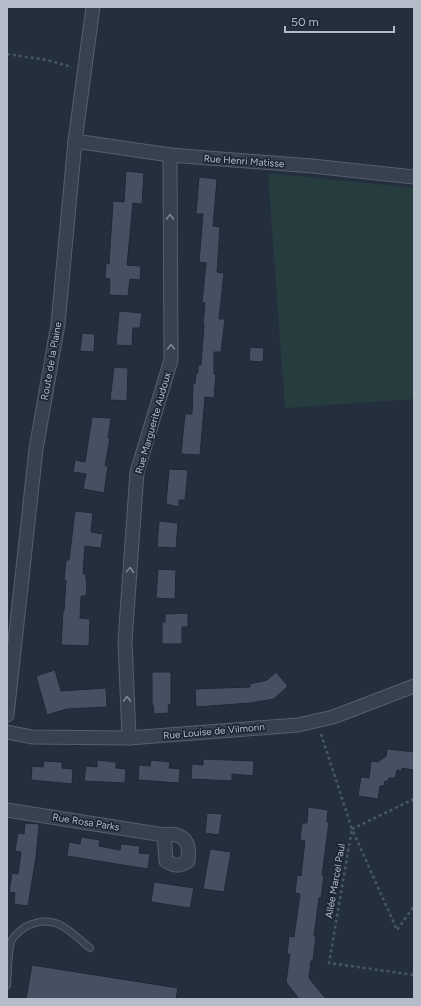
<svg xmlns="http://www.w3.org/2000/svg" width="421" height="1006" font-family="Figtree,sans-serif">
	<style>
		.green { fill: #263c3f }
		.building { fill: #455162; stroke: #1f2835 }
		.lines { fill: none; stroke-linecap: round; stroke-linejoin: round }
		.lane-casing { stroke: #565f6c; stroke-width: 8 }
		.street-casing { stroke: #565f6c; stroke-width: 15 }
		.path { stroke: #44595c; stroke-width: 2.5; stroke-dasharray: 3 3; stroke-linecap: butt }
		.lane { stroke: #38414e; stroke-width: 6 }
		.street { stroke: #38414e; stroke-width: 13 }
		.oneway { stroke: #7c8592 }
		.labels { text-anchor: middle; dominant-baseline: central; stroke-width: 3.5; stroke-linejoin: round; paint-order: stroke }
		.street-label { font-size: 10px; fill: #b4bcc9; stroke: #1d2633 }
	</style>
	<rect width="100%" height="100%" fill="#242f3e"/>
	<path class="green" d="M268,173L414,188V399L285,408Z"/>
	<g class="building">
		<path d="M126,171L144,173L142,204L133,203L127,265L141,266L140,280L130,279L128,296L109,295L110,279L105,278L106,263L109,264L113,201L124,202Z"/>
		<path d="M199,177L217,179L213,226L220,227L217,272L224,273L219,319H225L221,352H214V374H216L214,398L205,397L200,455L181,454L185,414H192L193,384L195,383L196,373H198V365H201L204,324H203L205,303H202L206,263L199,262L203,214H196Z"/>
		<path d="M119,311L142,313L140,328H133L132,346L116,345Z"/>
		<path d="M82,333L95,334L94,352L80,351Z"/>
		<path d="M250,347L264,348L263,362L249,361Z"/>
		<path d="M114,367L128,368L127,401L110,400Z"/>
		<path d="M92,417L111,418L108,438H110L105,466H108L104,493L83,489L86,474L73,472L75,460L85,462Z"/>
		<path d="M169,469L188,470L185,500H179V507L166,504Z"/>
		<path d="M75,511L93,513L91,532L103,534L101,548L85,546L83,574H86V582H87L86,596H81L80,618L90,619L89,646L61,645L63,611H64L66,580H64L66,560H69Z"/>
		<path d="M159,521L178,523L176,548L157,547Z"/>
		<path d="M158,569L176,570L175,599L156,598Z"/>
		<path d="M188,613V627H182V644H162V622H165V614Z"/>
		<path d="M55,670L61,691L106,688L107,707L67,709L47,715L36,676Z"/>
		<path d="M152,672H171V704L168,705L169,713L154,714L153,705H152Z"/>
		<path d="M276,672L288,686L274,699L251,703L196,707L195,689L250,687V684L267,680Z"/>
		<path d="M387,749L414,752V770L402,768V771L397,770L395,778H389L388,781H385L384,786H380L378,799L358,796L361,777L369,778L371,761L378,762L386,756Z"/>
		<path d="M203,759L254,761L253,776L232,774V781L191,779L192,764L203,765Z"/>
		<path d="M97,760L116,762V768L126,769L125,783L84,781L86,766L97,767Z"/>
		<path d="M151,760L170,762L169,768L180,769L179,783L138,780L139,765L150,766Z"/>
		<path d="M44,761L62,762V768L73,769L72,784L31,780L32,766L43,767Z"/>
		<path d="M308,807L328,810L327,822H329L322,875H324L321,898H319L314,936H316L313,961H311L309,978L326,999H299L286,982L290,954H287L289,936L294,937L300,894L295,893L297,875L301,876L305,841L300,840L302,823H307Z"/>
		<path d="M207,813L222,814L219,835L205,833Z"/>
		<path d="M25,823L39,824L36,857L28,906L14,904L15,893L9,892L12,873L18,874L21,852L15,851L18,833L24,834Z"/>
		<path d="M81,837L100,840L99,846L120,850L121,844L140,846L139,853L150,854L148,869L67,856L69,842L80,844Z"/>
		<path d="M210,849L231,852L224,892L203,889Z"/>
		<path d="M154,882L194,888L190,908L151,902Z"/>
		<path d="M32,965L178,988L176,999H26Z"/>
	</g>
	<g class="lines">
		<g class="lane-casing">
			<path id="lane" d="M7,985C8,974 8,953 11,942C12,937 21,930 25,927C55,912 68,930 90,948"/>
		</g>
		<g class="street-casing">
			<g id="street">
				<path d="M75,141L170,155L312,166L414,177"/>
				<path d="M7,715L36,449L58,324L75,141L93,7"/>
				<path d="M7,732L32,737L129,738L298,725L333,717L414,686"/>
				<path d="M129,738L125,641L137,472L171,360L170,155"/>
				<path d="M7,810L164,835C174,833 185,835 188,847C189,851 188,857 188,861C179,867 175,866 166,861L164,835"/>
			</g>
		</g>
		<g class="path">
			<path d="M7,54L47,60L72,67"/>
			<path d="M321,734L352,829L329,963L414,975"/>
			<path d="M414,799L352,829L397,930L414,906"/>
		</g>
		<use href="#lane" class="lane"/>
		<use href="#street" class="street"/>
	</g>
	<defs><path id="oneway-chevron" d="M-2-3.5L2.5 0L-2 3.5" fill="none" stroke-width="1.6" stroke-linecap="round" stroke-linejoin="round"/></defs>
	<g class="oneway">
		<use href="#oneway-chevron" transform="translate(170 217) rotate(-90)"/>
		<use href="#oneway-chevron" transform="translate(171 347) rotate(-90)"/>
		<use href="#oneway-chevron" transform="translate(130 570) rotate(-86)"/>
		<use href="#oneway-chevron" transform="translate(127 699) rotate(-92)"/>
	</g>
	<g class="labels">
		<g class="street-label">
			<text transform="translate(244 161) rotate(4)">Rue Henri Matisse</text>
			<text transform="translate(51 361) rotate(-80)">Route de la Plaine</text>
			<text transform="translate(153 423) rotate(-74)">Rue Marguerite Audoux</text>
			<text transform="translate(214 731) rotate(-5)">Rue Louise de Vilmorin</text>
			<text transform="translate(86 822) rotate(9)">Rue Rosa Parks</text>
			<text transform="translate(335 881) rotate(-80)">Allée Marcel Paul</text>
		</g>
	</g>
	<rect width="421" height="1006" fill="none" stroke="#b4bcc9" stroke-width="16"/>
	<path d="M285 26v6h109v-6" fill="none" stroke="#b4bcc9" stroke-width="2"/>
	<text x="291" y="26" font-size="12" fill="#b4bcc9" stroke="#1d2633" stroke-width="3" paint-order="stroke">50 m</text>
</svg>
